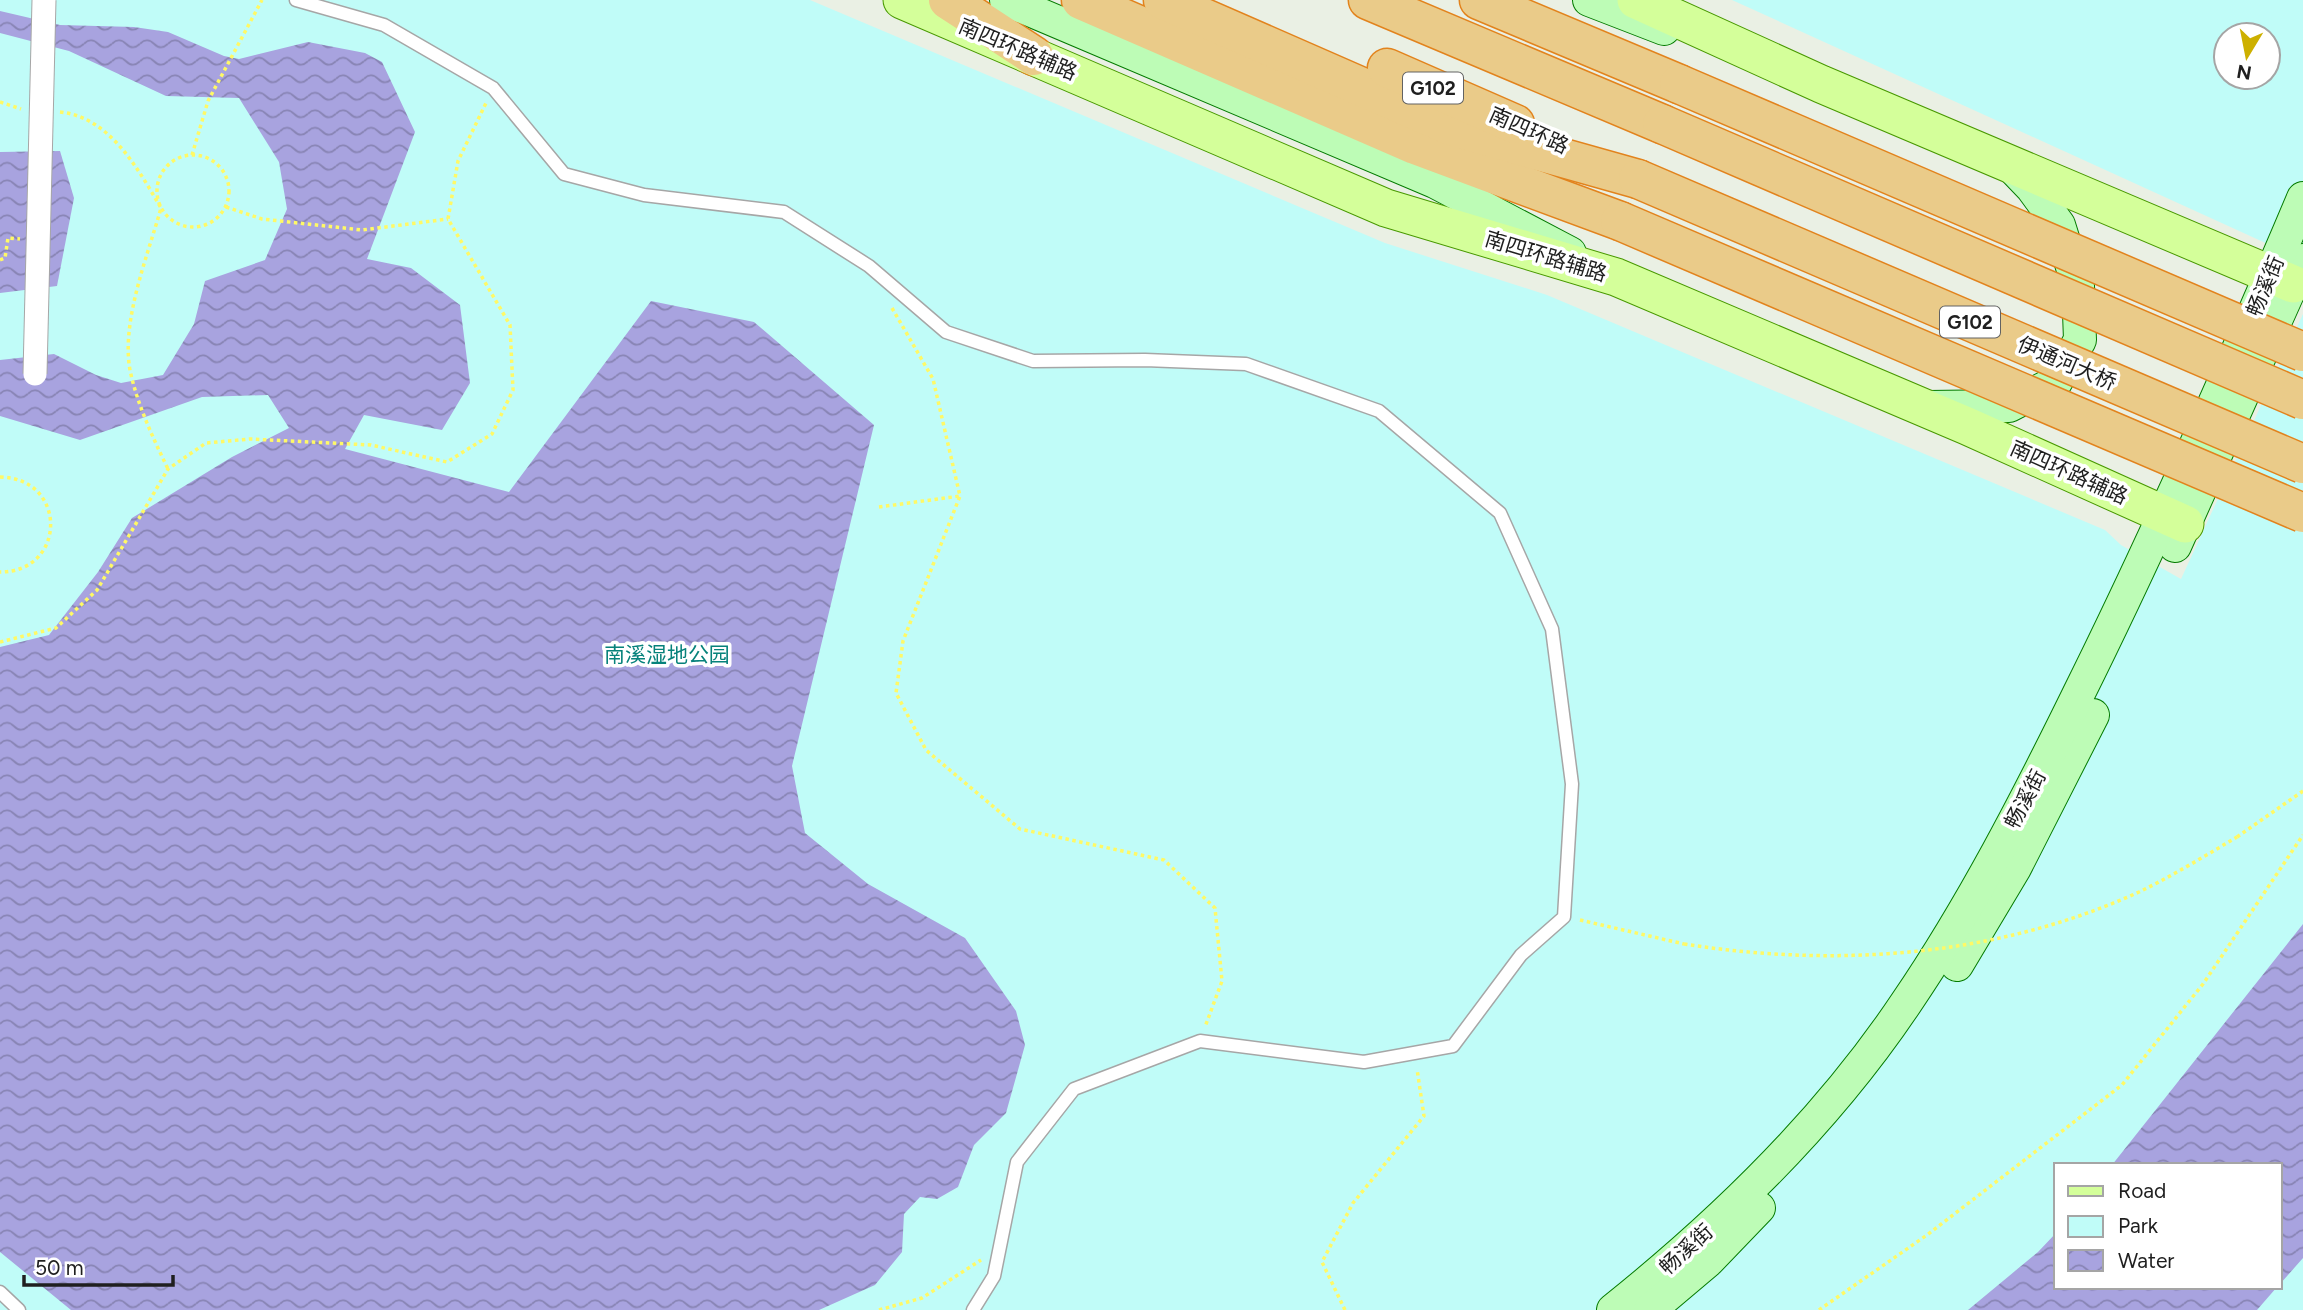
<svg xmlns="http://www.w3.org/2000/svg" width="2303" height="1310" font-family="Figtree,'Noto Sans SC',sans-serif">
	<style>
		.park { fill: #c0fcf8; fill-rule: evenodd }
		.water { fill: url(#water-waves) }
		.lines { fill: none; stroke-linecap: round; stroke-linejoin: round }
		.lane-casing { stroke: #a6a6a6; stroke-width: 15 }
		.secondary-casing { stroke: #047b00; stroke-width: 34 }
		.primary-casing { stroke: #489900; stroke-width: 39 }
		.highway-casing { stroke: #e2831d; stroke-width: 41 }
		.path { stroke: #fff966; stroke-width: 3.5; stroke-dasharray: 3.5 3.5; stroke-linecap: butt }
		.lane { stroke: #fff; stroke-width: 12 }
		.secondary { stroke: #bdfcb6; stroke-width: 32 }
		.primary { stroke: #d4ff9a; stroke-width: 37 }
		.highway { stroke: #eacb89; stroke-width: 38 }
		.street-bridge-casing { stroke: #a6a6a6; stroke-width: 25; stroke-linecap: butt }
		.highway-bridge-casing { stroke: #e2831d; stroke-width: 41; stroke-linecap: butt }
		.path-bridge { stroke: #fff966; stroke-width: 3.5; stroke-dasharray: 3.5 3.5; stroke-linecap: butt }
		.street-bridge { stroke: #fff; stroke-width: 23 }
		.highway-bridge { stroke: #eacb89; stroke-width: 38 }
		.labels { text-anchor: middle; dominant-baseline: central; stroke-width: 7; stroke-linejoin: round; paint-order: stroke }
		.shield { fill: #fff; stroke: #626262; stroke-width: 2 }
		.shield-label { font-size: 19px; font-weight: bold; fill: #1f1f1f }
		.street-label { font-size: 21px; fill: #1f1f1f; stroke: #fff }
		.park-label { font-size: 21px; fill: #07827b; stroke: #fff }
	</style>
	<defs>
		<pattern id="water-waves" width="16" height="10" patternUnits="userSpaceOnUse" patternTransform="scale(1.75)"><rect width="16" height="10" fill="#a8a3df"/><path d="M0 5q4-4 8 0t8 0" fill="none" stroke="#8884b4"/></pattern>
	</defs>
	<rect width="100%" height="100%" fill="#eaf0e4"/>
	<g class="park">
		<path d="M0,0H810L1385,243L1547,295L2105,530L2121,545L2181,579L2303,314V1310H0ZM2056,1165H2280V1287H2056Z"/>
		<path d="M1732,0H2303V260ZM2226,35H2268V77H2226Z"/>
	</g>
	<g class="water">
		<path d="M0,11L60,25L134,27L168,32L224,56L239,59L308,42L365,53L382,62L415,132L367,259L411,268L460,305L470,383L442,430L364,415L345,449L509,492L651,301L754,322L874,425L792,766L805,833L868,884L965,938L1016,1011L1025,1045L1006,1113L974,1145L958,1187L937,1199L920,1197L904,1214L902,1252L875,1285L819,1310H71L0,1252V647L49,635L98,572L132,518L232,457L289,428L268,395L202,397L80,440L0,416V360L54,354L96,375L121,383L163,375L194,324L205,281L265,260L287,209L279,162L239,98L166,96L69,51L0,33Z"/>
		<path d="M60,151L74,198L57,286L0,293V152Z"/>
		<path d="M2303,924V1258L2280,1284V1165H2112Z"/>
		<path d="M2056,1233V1287H2277L2257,1310H1968L2038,1252Z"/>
	</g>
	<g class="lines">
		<g class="lane-casing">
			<g id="lane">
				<path d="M296,0L384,25L493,88L564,174L644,195L784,212L869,266L946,332L1033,361L1145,360L1246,364L1379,411L1500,513L1552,629L1572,784L1564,917L1521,955L1453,1046L1364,1062L1200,1041L1074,1089L1017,1162L994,1276L973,1310"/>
				<path d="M0,1292L19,1310"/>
			</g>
		</g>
		<g class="secondary-casing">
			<g id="secondary">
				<path d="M1006,0L1435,182L1570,253"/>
				<path d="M1589,0L1664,29"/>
				<path d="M1928,407L2009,406L2056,382L2080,340L2078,286L2059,225L2032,188L2009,164"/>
				<path d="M2175,546L2303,260"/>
				<path d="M1957,965L2015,868L2093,715"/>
				<path d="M1613,1310C1723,1222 1827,1121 1906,1003C1972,906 2026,801 2078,695C2159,532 2232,366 2303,198"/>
				<path d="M1650,1310L1708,1261L1759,1208"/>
			</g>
		</g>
		<g class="primary-casing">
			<g id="primary">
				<path d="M902,0L1386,208L1616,277L1967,426L2185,524"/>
				<path d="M1636,0L1821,84L2293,284"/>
			</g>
		</g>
		<g class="highway-casing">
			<g id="highway">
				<path d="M948,0L1034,56"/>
				<path d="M1081,0L1415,145L1620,221"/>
				<path d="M1163,0L1453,127L1638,179"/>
				<path d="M1368,0L1662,124"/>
				<path d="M1479,0L1679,84"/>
				<path d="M1387,68L1515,124"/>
			</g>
		</g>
		<g class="path">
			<path d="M0,102L21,109"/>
			<path d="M60,112C110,117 138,169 161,208C148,255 121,321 130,370C137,404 153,438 168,469"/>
			<path d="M192,155L208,101L262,0"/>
			<circle cx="193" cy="191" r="36"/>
			<path d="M226,207L262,219L362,230L448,219"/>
			<path d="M0,260L5,258L8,238L20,239"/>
			<path d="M892,308L933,379L960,496L903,641L896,693L926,750L1020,829L1164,860L1215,908L1222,981L1205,1027"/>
			<path d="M0,477C68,478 67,572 0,572"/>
			<path d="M879,507L960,496"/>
			<path d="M0,642L56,628L97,590L168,469L206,443L250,439L371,445L447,462L492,434L513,390L510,325L448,219L458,161L486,103"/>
			<path d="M2237,837L2303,791"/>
			<path d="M1580,920L1684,944"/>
			<path d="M879,1310L922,1298L981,1260"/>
			<path d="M1345,1310L1322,1262L1353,1203L1424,1116L1417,1069"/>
			<path d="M1819,1310L1927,1235L2122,1085L2203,984L2303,835"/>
		</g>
		<use href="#lane" class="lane"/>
		<use href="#secondary" class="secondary"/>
		<use href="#primary" class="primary"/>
		<use href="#highway" class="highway"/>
		<g class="street-bridge-casing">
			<path id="street-bridge" d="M35,374L44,0"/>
		</g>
		<g class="highway-bridge-casing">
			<g id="highway-bridge">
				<path d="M1679,84L2303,352"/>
				<path d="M1662,124L2303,400"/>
				<path d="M1638,179L2303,464"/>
				<path d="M1620,221L2303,513"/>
			</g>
		</g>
		<path class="path-bridge" d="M1684,944C1836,968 1997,957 2139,892C2172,876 2205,856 2237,837"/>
		<use href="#street-bridge" class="street-bridge"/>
		<use href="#highway-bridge" class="highway-bridge"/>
	</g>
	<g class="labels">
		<g class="shield">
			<rect x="1403" y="72.5" width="60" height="31" rx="5"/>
			<rect x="1940" y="306.5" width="60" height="31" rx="5"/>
		</g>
		<g class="shield-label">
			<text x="1433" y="88">G102</text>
			<text x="1970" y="322">G102</text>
		</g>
		<g class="street-label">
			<text transform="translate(1018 49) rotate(23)">南四环路辅路</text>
			<text transform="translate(1529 130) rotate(24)">南四环路</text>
			<text transform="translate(1546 256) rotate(17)">南四环路辅路</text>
			<text transform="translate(2265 286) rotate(-67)">畅溪街</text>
			<text transform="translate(2067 363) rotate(23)">伊通河大桥</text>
			<text transform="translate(2069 472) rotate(24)">南四环路辅路</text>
			<text transform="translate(2025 799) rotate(-62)">畅溪街</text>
			<text transform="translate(1686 1249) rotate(-42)">畅溪街</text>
		</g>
		<g class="park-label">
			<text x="667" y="654">南溪湿地公园</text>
		</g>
	</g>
	<rect x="2054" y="1163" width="228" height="126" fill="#ffffff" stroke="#a5a5a5" stroke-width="2"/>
	<rect x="2068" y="1186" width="35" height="10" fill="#d4ff9a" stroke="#a5a5a5" stroke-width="2"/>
	<text x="2118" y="1198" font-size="21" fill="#1f1f1f">Road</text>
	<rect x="2068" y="1216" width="35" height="21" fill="#c0fcf8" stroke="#a5a5a5" stroke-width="2"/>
	<text x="2118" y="1233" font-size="21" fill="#1f1f1f">Park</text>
	<rect x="2068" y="1250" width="35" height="21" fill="url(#water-waves)" stroke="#a5a5a5" stroke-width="2"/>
	<text x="2118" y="1268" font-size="21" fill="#1f1f1f">Water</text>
	<g transform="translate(2247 56) rotate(190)"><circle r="33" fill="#ffffff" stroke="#a5a5a5" stroke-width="2"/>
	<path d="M0-5L12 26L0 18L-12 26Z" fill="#cdb000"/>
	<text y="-10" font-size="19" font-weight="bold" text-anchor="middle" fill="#1f1f1f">N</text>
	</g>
	<path d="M24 1275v10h149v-10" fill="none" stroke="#1f1f1f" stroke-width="3.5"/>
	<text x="35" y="1275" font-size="21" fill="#1f1f1f" stroke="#ffffff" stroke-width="5" paint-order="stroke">50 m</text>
</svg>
